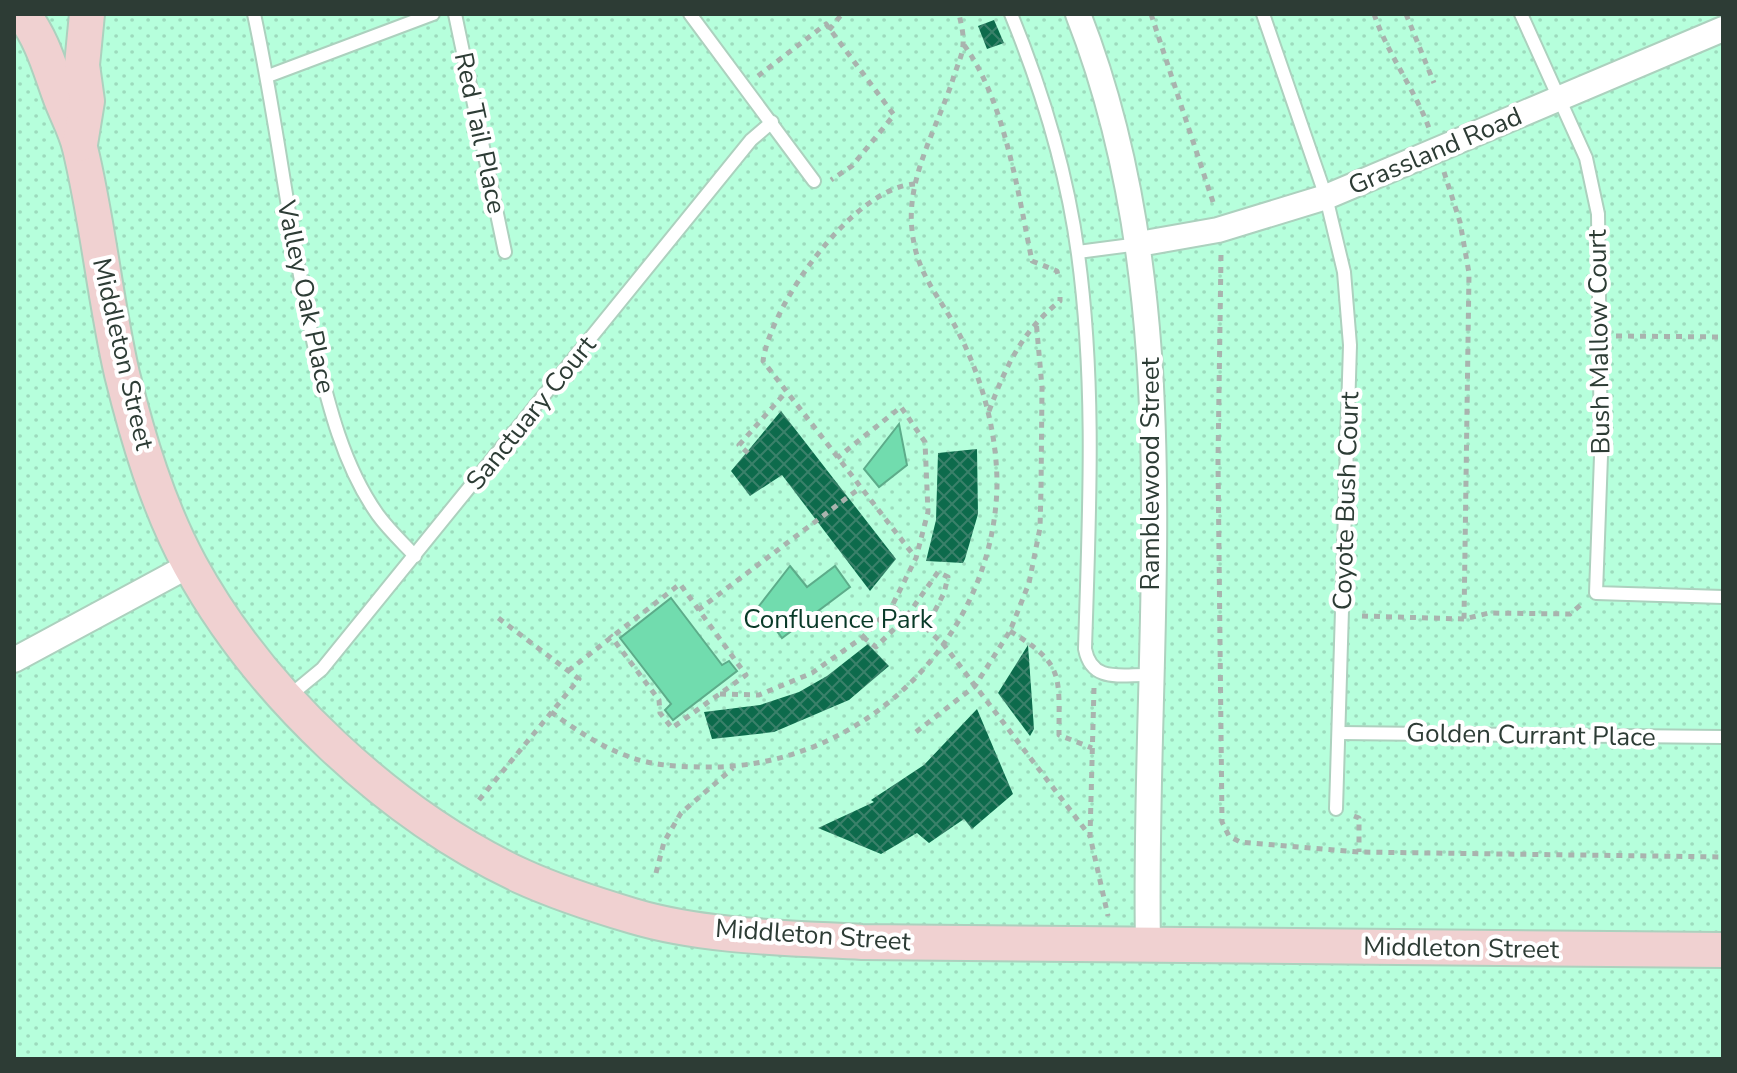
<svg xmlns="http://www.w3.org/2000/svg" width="1737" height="1073" font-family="'Nunito Sans',sans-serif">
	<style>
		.grass { fill: url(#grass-dots) }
		.water { fill: #71dcae; stroke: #5dac8a; stroke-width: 2 }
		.building { fill: url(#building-cross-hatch) }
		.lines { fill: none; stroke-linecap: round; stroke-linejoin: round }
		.lane-casing { stroke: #acd1be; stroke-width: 16 }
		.street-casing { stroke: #acd1be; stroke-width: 28 }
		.secondary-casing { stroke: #acd1be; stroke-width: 38 }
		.path { stroke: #a9b3ae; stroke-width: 5; stroke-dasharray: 6 6; stroke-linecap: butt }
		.lane { stroke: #fff; stroke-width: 12 }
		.street { stroke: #fff; stroke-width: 24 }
		.secondary { stroke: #f0d1d1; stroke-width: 34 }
		.labels { text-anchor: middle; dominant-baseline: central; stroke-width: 8; stroke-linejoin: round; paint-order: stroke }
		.street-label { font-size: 26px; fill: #2d3c35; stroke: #fff }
		.park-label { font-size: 26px; fill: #093a28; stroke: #fff }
	</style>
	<defs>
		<pattern id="grass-dots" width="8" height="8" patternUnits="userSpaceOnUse" patternTransform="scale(2)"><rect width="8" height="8" fill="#b6ffdc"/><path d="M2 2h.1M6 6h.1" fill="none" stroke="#9ddbbd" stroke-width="1.8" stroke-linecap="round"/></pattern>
		<pattern id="building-cross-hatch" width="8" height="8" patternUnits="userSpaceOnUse" patternTransform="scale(2)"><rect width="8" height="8" fill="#0d6b4c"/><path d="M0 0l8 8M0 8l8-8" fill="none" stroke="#3a816a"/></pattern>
	</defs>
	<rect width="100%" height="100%" fill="#f6fefa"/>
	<rect class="grass" x="14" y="14" width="1709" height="1045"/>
	<g class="water">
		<path d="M899,424L907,465L879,487L864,469Z"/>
		<path d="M790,566L807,587L835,566L850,587L782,638L759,606Z"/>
		<path d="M671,598L722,665L729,661L737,671L673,720L665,710L671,704L620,638Z"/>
	</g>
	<g class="building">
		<path d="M994,20L1004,43L987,49L978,26Z"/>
		<path d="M781,411L896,559L870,591L782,475L750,496L731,471Z"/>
		<path d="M977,449L978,514L965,559L963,563L926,561L936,520L938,453Z"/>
		<path d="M868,644L889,666L849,700L774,732L712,739L704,712L760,705L799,692L827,676Z"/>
		<path d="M1028,645L1034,729L1030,736L998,693Z"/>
		<path d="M977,709L1013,794L972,829L964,819L929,843L917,833L881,854L818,828L874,802L871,800L924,765Z"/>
	</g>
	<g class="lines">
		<g class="lane-casing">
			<g id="lane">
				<path d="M254,14C278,124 289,235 314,345C328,403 343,466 378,515C389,530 403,543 415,556"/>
				<path d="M455,14L505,252"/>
				<path d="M690,14L814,181"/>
				<path d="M1011,14C1042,90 1067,172 1078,254C1096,385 1089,517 1085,649C1092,684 1122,674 1151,675"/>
				<path d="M1263,14L1326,197L1344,272L1350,345L1336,809"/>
				<path d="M1521,14L1586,158L1598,214L1601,456L1596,593L1723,597"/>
				<path d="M268,76L433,14"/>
				<path d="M1078,252L1139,244"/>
				<path d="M288,697L322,669L751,140L772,122"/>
				<path d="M1339,733L1723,737"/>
			</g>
		</g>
		<g class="street-casing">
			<g id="street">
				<path d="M1078,14C1193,306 1142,637 1148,944"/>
				<path d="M1139,244L1218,230L1326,197L1723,29"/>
				<path d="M14,660L190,565"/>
			</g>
		</g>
		<g class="secondary-casing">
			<g id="secondary">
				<path d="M23,14C43,41 49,66 60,96C66,113 76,130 80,148C98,222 105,300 122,374C138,439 158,506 190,565C260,693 389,814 521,876C556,892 596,905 633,916C703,937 789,938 862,942L1723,950"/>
				<path d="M80,144L87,101L82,65L87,14"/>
			</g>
		</g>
		<g class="path">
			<path d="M1151,14L1214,205"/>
			<path d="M1374,14C1388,55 1414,88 1429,128"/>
			<path d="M1406,14L1434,83"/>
			<path d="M829,30L842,14"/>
			<path d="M964,45C1005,101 1018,193 1032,261L1057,271L1058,275"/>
			<path d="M758,76L826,24L894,115L852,166L831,180"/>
			<path d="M1444,172L1460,222L1469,273L1464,619"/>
			<path d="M915,184C854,187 771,304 763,361L915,557"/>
			<path d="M1221,255L1218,461L1222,822L1229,836L1240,842L1359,852L1723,857"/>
			<path d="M1616,336L1723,337"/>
			<path d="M989,411C1006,366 1022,331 1060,301V297"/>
			<path d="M748,453L739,445L786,392"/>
			<path d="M892,606L926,628"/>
			<path d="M698,610L860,488"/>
			<path d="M1362,616L1464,619L1489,613L1570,614L1583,603"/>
			<path d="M1010,631C1064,664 1059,675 1059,735L1092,748"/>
			<path d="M863,637L876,647L907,616L938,572L948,577L944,593L926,628L944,645L1090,836"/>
			<path d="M568,671L680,584L746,675L672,728L660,713L659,700L610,635"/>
			<path d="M1094,688L1090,836L1108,916"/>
			<path d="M720,694L759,695L812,673L863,637L892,606L916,558L928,512L925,442L901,407L837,458"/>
			<path d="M551,712C576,730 601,747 630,757C654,766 682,767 708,767C861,768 994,640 997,485C997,427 979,367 950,317C931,286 916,268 912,230C906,178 938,126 953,79C956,68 963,55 963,44C964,35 961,23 959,14"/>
			<path d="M916,732L975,686L1010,631L1029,583L1040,528L1041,490L1042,387L1036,320"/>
			<path d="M479,800L579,679L497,617"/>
			<path d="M1354,816L1359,818V852"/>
			<path d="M656,873L664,842L681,813L733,768"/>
		</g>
		<use href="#lane" class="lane"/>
		<use href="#street" class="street"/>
		<use href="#secondary" class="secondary"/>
	</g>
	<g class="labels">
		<g class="street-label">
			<text transform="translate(480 133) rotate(78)">Red Tail Place</text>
			<text transform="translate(1435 151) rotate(-23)">Grassland Road</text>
			<text transform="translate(306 297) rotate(78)">Valley Oak Place</text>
			<text transform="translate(1599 342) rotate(-91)">Bush Mallow Court</text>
			<text transform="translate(123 354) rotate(77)">Middleton Street</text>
			<text transform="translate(531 413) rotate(-51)">Sanctuary Court</text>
			<text transform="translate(1150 474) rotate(-90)">Ramblewood Street</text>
			<text transform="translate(1346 501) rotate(-88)">Coyote Bush Court</text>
			<text transform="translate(1531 735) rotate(1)">Golden Currant Place</text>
			<text transform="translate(813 935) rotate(4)">Middleton Street</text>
			<text transform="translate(1461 948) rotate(1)">Middleton Street</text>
		</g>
		<g class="park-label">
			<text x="838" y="619">Confluence Park</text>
		</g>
	</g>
	<rect width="1737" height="1073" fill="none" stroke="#2d3c35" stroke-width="32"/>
</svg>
